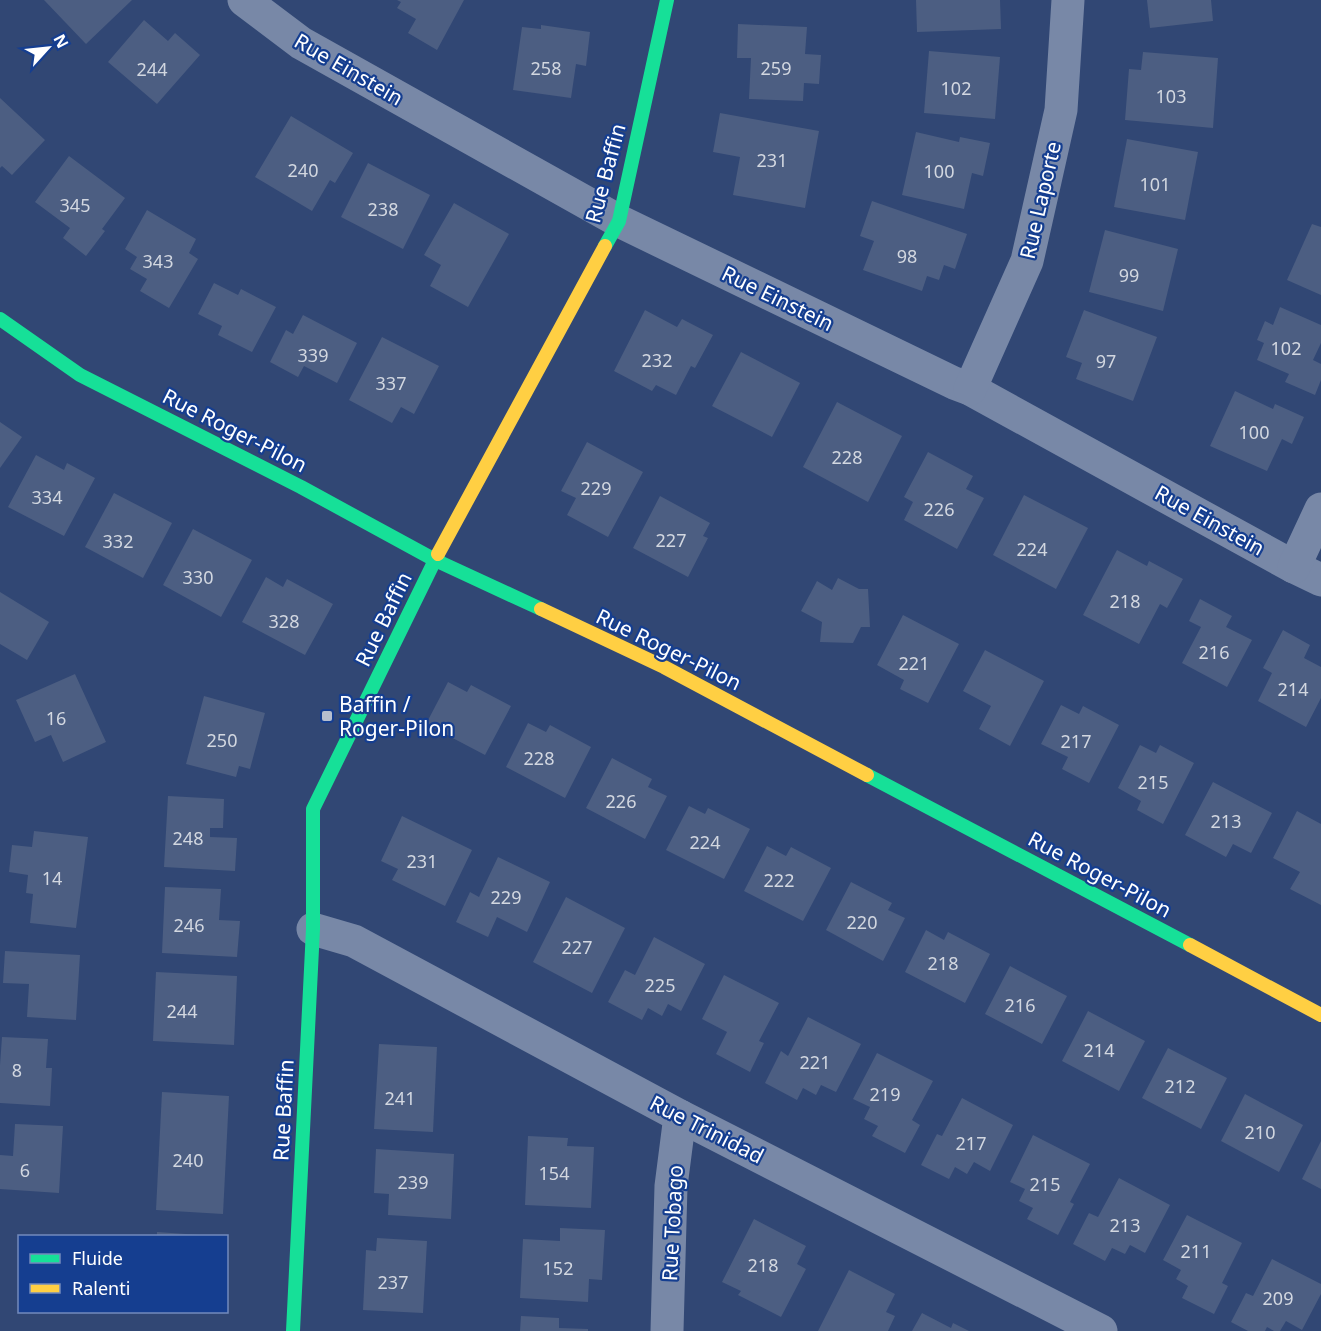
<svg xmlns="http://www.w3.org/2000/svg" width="1321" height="1331" font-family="'Noto Sans',sans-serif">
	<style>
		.building { fill: #4c5e82 }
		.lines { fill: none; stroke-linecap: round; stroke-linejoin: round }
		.street { stroke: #7888a7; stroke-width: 33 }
		.fast { stroke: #16e098; stroke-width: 14 }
		.slow { stroke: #ffcf43; stroke-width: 14 }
		.poi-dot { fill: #b7bfce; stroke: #153e90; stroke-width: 2 }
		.labels { text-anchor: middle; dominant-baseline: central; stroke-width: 4.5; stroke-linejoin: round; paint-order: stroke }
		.number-label { font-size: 18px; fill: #d2d7e0 }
		.street-label { font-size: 21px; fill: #fff; stroke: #153e90 }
		.poi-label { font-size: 21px; fill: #fff; stroke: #153e90; text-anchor: start }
	</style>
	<rect width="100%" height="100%" fill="#314774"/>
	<g class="building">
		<path d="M44,0H132L86,44Z"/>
		<path d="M397,0H464L437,50L408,33L416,19L397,8L401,2Z"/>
		<path d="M916,0H1000L1001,29L917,32Z"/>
		<path d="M1147,0H1211L1213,21L1150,28Z"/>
		<path d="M144,20L168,41L175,33L200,55L157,104L108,62Z"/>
		<path d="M738,24L807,27L805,54L821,55L819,84L804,83L803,101L749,99L751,58H737Z"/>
		<path d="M541,25L590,32L586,66L576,64L571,98L513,90L522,27L541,29Z"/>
		<path d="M929,51L1000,57L995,119L924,113Z"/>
		<path d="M1143,52L1218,58L1213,128L1125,120L1129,69L1141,70Z"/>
		<path d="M0,98L45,140L12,175L2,166L0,168Z"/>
		<path d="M720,113L819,131L805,208L733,195L740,157L713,152Z"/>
		<path d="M291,116L353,153L335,183L330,180L312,211L255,177Z"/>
		<path d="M916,132L959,142L960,137L990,143L983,176L972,173L964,209L902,195Z"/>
		<path d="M1127,139L1198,152L1185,220L1114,207Z"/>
		<path d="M69,156L125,198L102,229L105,231L86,256L63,238L70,228L35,202Z"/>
		<path d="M368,163L430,195L403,249L341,217Z"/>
		<path d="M872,201L967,234L955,269L944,265L939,280L927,276L922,291L863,270L874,241L860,236Z"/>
		<path d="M454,203L509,234L468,307L430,286L441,265L424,255Z"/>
		<path d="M147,210L196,239L189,253L198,259L169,308L140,291L147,279L130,269L137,257L125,249Z"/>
		<path d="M1312,224L1321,227V295L1287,280Z"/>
		<path d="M1105,230L1178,249L1163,311L1089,292Z"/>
		<path d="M214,283L238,295L241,289L276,307L252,352L218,335L222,326L198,314Z"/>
		<path d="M1280,307L1321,325V343L1313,360L1321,364V380L1315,395L1285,382L1289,374L1257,360L1264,343L1257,340L1265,321L1273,325Z"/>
		<path d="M645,310L677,327L682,319L713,335L695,368L691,366L676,395L656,385L652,391L614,371Z"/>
		<path d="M1084,310L1157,337L1133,401L1076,379L1082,363L1066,357Z"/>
		<path d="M303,315L357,343L337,383L304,366L298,377L270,362L286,330L293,334Z"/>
		<path d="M382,337L439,366L414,414L401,407L392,423L349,400Z"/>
		<path d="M741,352L800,383L772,437L712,406Z"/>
		<path d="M1235,391L1273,409L1275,404L1304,417L1292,444L1282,439L1267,471L1210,446Z"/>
		<path d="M837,402L902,436L868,502L803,467Z"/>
		<path d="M0,422L22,437L0,468Z"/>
		<path d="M587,442L643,472L608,537L567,515L576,498L561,491Z"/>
		<path d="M928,452L973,476L966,489L984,498L957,549L904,520L913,502L904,497Z"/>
		<path d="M36,455L64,470L67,463L95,478L64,536L8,507Z"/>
		<path d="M114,493L172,523L143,578L85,547Z"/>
		<path d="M1024,495L1088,528L1056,589L993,555Z"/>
		<path d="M660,496L710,523L703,536L708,538L688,577L633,548Z"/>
		<path d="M193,529L252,560L221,617L163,585Z"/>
		<path d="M1117,550L1147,566L1149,561L1183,579L1167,608L1160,604L1139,644L1083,615Z"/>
		<path d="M266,577L283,587L287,579L333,604L305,655L242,622Z"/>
		<path d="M838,578L859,589H868L870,627H861L853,643L820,642L822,622L801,611L817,581L832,590Z"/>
		<path d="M0,592L49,622L27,660L0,644Z"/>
		<path d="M1200,599L1232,616L1226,627L1252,640L1227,687L1182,663L1201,627L1189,621Z"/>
		<path d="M903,615L959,644L928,703L900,689L904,680L877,665Z"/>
		<path d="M1283,630L1310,645L1304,658L1321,667V698L1306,727L1258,701L1272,673L1263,668Z"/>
		<path d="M985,650L1044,681L1010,746L979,729L991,706L963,691Z"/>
		<path d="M75,674L106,742L63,762L51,735L35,742L16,700Z"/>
		<path d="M448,682L467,692L471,685L511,706L485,755L426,724Z"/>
		<path d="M204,696L265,713L250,769L239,766L236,777L186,764Z"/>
		<path d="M1061,705L1079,714L1083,706L1119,725L1089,783L1062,769L1068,757L1041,744Z"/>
		<path d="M528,723L546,732L550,725L591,747L565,798L506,767Z"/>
		<path d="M1140,745L1156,753L1160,745L1194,763L1163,824L1137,810L1141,801L1118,788Z"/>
		<path d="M612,758L652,779L648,787L667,796L645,839L586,808Z"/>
		<path d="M1213,782L1272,813L1251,853L1233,844L1226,857L1185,835Z"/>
		<path d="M168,796L224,799L223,828H210V837L237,838L235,871L164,867Z"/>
		<path d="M689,806L705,814L708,808L750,829L724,879L666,850Z"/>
		<path d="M1297,811L1321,824V905L1290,889L1300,872L1273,858Z"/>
		<path d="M402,816L472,850L445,906L392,880L398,869L381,861Z"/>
		<path d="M34,831L88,837L76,928L30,923L33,894L26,893L28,875L9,872L12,845L32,847Z"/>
		<path d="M767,846L786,856L791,847L831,868L803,921L744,891Z"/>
		<path d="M498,857L550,882L527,932L497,917L488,937L456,922L470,892L479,897Z"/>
		<path d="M851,882L892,903L888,910L905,918L883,961L826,930Z"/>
		<path d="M165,887L221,889L219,920L240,921L237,957L162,953Z"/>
		<path d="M566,897L625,928L592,993L533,962Z"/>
		<path d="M926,930L944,940L948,932L990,954L965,1003L905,972Z"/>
		<path d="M654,937L705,964L681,1011L668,1004L662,1016L648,1008L642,1020L608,1002L625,970L635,975Z"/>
		<path d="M5,951L80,955L76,1020L27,1017L29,984L3,983Z"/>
		<path d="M1010,966L1067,996L1042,1044L985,1014Z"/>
		<path d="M156,972L237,976L234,1045L153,1041Z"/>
		<path d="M724,975L779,1003L759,1041L764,1043L750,1072L716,1054L727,1032L702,1019Z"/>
		<path d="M1088,1011L1145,1041L1119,1091L1062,1061Z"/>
		<path d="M808,1017L861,1044L836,1092L821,1085L816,1095L803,1088L797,1100L765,1083L781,1051L788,1056Z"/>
		<path d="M2,1037L48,1039L46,1068H52L50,1106L0,1103V1065Z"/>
		<path d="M379,1044L437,1047L433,1132L374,1129Z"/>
		<path d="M1168,1048L1227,1078L1201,1129L1142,1098Z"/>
		<path d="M877,1053L933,1081L912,1120L920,1125L905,1153L872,1136L878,1126L864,1119L870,1107L853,1099Z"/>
		<path d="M162,1092L229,1096L223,1214L156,1210Z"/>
		<path d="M1245,1094L1303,1125L1279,1172L1221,1141Z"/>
		<path d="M962,1098L1013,1125L990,1171L974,1162L967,1174L955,1167L949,1179L921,1165L937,1134L942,1136Z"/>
		<path d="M15,1124L63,1126L59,1193L0,1189V1155L13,1156Z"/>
		<path d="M1033,1135L1090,1164L1070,1202L1074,1204L1058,1235L1027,1219L1033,1208L1019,1201L1025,1189L1010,1182Z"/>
		<path d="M528,1136L568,1138L567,1146L594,1147L591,1208L525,1205Z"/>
		<path d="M1321,1141V1189L1302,1179Z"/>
		<path d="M376,1149L454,1154L451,1219L388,1215L389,1194L374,1193Z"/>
		<path d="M1119,1178L1170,1205L1145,1253L1130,1245L1125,1254L1112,1248L1105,1261L1073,1244L1089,1213L1098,1217Z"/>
		<path d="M1187,1215L1242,1243L1222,1283L1228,1286L1214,1314L1182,1298L1188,1286L1176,1279L1181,1270L1163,1260Z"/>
		<path d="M754,1219L806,1246L797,1264L806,1269L781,1317L738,1295L741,1291L722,1282Z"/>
		<path d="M560,1228L605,1230L602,1280L589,1279L588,1302L520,1298L523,1239L560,1241Z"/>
		<path d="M157,1232L200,1235L199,1236H157Z"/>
		<path d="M377,1238L427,1241L423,1313L363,1310L366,1250L376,1251Z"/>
		<path d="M1272,1259L1321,1284V1294L1302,1330L1286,1321L1280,1331H1274L1267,1327L1265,1331H1248L1231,1322L1246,1293L1253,1296Z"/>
		<path d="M849,1270L895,1294L886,1312L895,1316L888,1331H818Z"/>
		<path d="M922,1313L951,1328L953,1323L969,1331H912Z"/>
		<path d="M521,1316L559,1318V1328L588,1329V1331H520Z"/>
	</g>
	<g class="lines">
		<g class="street">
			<path d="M244,0L301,43L619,221L954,383L970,389L1294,567L1321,580"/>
			<path d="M970,389L1027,261L1061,110L1068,0"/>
			<path d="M1294,567L1321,509"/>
			<path d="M313,929L354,941L680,1116L1101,1331"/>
			<path d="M667,1331L671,1186L680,1116"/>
		</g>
		<g class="fast">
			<path d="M605,246L619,221L667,0"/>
			<path d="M0,319L80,375L301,487L435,560L541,609"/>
			<path d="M867,775L1190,945"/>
			<path d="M293,1331L313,929V809L438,554"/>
		</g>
		<g class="slow">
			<path d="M438,554L605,246"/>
			<path d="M541,609L664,667L867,775"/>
			<path d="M1190,945L1321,1015"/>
		</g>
	</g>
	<rect class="poi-dot" x="321" y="710" width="12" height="12" rx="3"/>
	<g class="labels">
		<g class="number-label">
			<text x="546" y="68">258</text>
			<text x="776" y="68">259</text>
			<text x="152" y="69">244</text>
			<text x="956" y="88">102</text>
			<text x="1171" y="96">103</text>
			<text x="772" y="160">231</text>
			<text x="303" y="170">240</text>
			<text x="939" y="171">100</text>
			<text x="1155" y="184">101</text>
			<text x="75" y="205">345</text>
			<text x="383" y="209">238</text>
			<text x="907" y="256">98</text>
			<text x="158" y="261">343</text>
			<text x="1129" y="275">99</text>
			<text x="1286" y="348">102</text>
			<text x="313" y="355">339</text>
			<text x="657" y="360">232</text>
			<text x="1106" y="361">97</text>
			<text x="391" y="383">337</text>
			<text x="1254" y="432">100</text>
			<text x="847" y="457">228</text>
			<text x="596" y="488">229</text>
			<text x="47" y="497">334</text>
			<text x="939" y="509">226</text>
			<text x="671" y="540">227</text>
			<text x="118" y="541">332</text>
			<text x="1032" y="549">224</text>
			<text x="198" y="577">330</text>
			<text x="1125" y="601">218</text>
			<text x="284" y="621">328</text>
			<text x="1214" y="652">216</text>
			<text x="914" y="663">221</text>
			<text x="1293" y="689">214</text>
			<text x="56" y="718">16</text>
			<text x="222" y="740">250</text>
			<text x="1076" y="741">217</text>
			<text x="539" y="758">228</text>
			<text x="1153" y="782">215</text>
			<text x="621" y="801">226</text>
			<text x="1226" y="821">213</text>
			<text x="188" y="838">248</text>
			<text x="705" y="842">224</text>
			<text x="422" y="861">231</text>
			<text x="52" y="878">14</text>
			<text x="779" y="880">222</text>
			<text x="506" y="897">229</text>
			<text x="862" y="922">220</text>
			<text x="189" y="925">246</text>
			<text x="577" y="947">227</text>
			<text x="943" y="963">218</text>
			<text x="660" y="985">225</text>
			<text x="1020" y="1005">216</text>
			<text x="182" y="1011">244</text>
			<text x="1099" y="1050">214</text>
			<text x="815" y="1062">221</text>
			<text x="17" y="1070">8</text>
			<text x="1180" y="1086">212</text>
			<text x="885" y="1094">219</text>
			<text x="400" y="1098">241</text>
			<text x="1260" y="1132">210</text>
			<text x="971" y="1143">217</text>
			<text x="188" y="1160">240</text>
			<text x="25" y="1170">6</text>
			<text x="554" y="1173">154</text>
			<text x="413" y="1182">239</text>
			<text x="1045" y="1184">215</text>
			<text x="1125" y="1225">213</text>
			<text x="1196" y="1251">211</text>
			<text x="763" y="1265">218</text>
			<text x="558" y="1268">152</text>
			<text x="393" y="1282">237</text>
			<text x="1278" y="1298">209</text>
		</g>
		<g class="street-label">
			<text transform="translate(349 69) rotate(30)">Rue Einstein</text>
			<text transform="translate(605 173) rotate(-75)">Rue Baffin</text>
			<text transform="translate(1040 200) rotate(-77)">Rue Laporte</text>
			<text transform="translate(778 298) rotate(26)">Rue Einstein</text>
			<text transform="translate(235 430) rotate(27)">Rue Roger-Pilon</text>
			<text transform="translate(1210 520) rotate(29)">Rue Einstein</text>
			<text transform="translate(383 619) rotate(-64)">Rue Baffin</text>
			<text transform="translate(669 649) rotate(26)">Rue Roger-Pilon</text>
			<text transform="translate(1100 874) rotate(28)">Rue Roger-Pilon</text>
			<text transform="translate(283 1110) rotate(-87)">Rue Baffin</text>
			<text transform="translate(707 1129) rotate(27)">Rue Trinidad</text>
			<text transform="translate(672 1223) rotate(-87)">Rue Tobago</text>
		</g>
		<g class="poi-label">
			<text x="339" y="704">Baffin /<tspan x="339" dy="24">Roger-Pilon</tspan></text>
		</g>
	</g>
	<rect x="18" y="1235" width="210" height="78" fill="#153e90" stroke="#738bbc" stroke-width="1.5"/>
	<rect x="30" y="1254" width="30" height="9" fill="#16e098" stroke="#738bbc" stroke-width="1.5"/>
	<text x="72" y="1265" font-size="18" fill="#ffffff">Fluide</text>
	<rect x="30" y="1284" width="30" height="9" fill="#ffcf43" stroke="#738bbc" stroke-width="1.5"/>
	<text x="72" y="1295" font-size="18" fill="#ffffff">Ralenti</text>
	<g transform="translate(48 48) rotate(63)" stroke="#153e90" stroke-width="4.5" paint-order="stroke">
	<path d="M0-4.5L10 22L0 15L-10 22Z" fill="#ffffff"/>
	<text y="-9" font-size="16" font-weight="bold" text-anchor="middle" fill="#ffffff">N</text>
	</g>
</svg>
